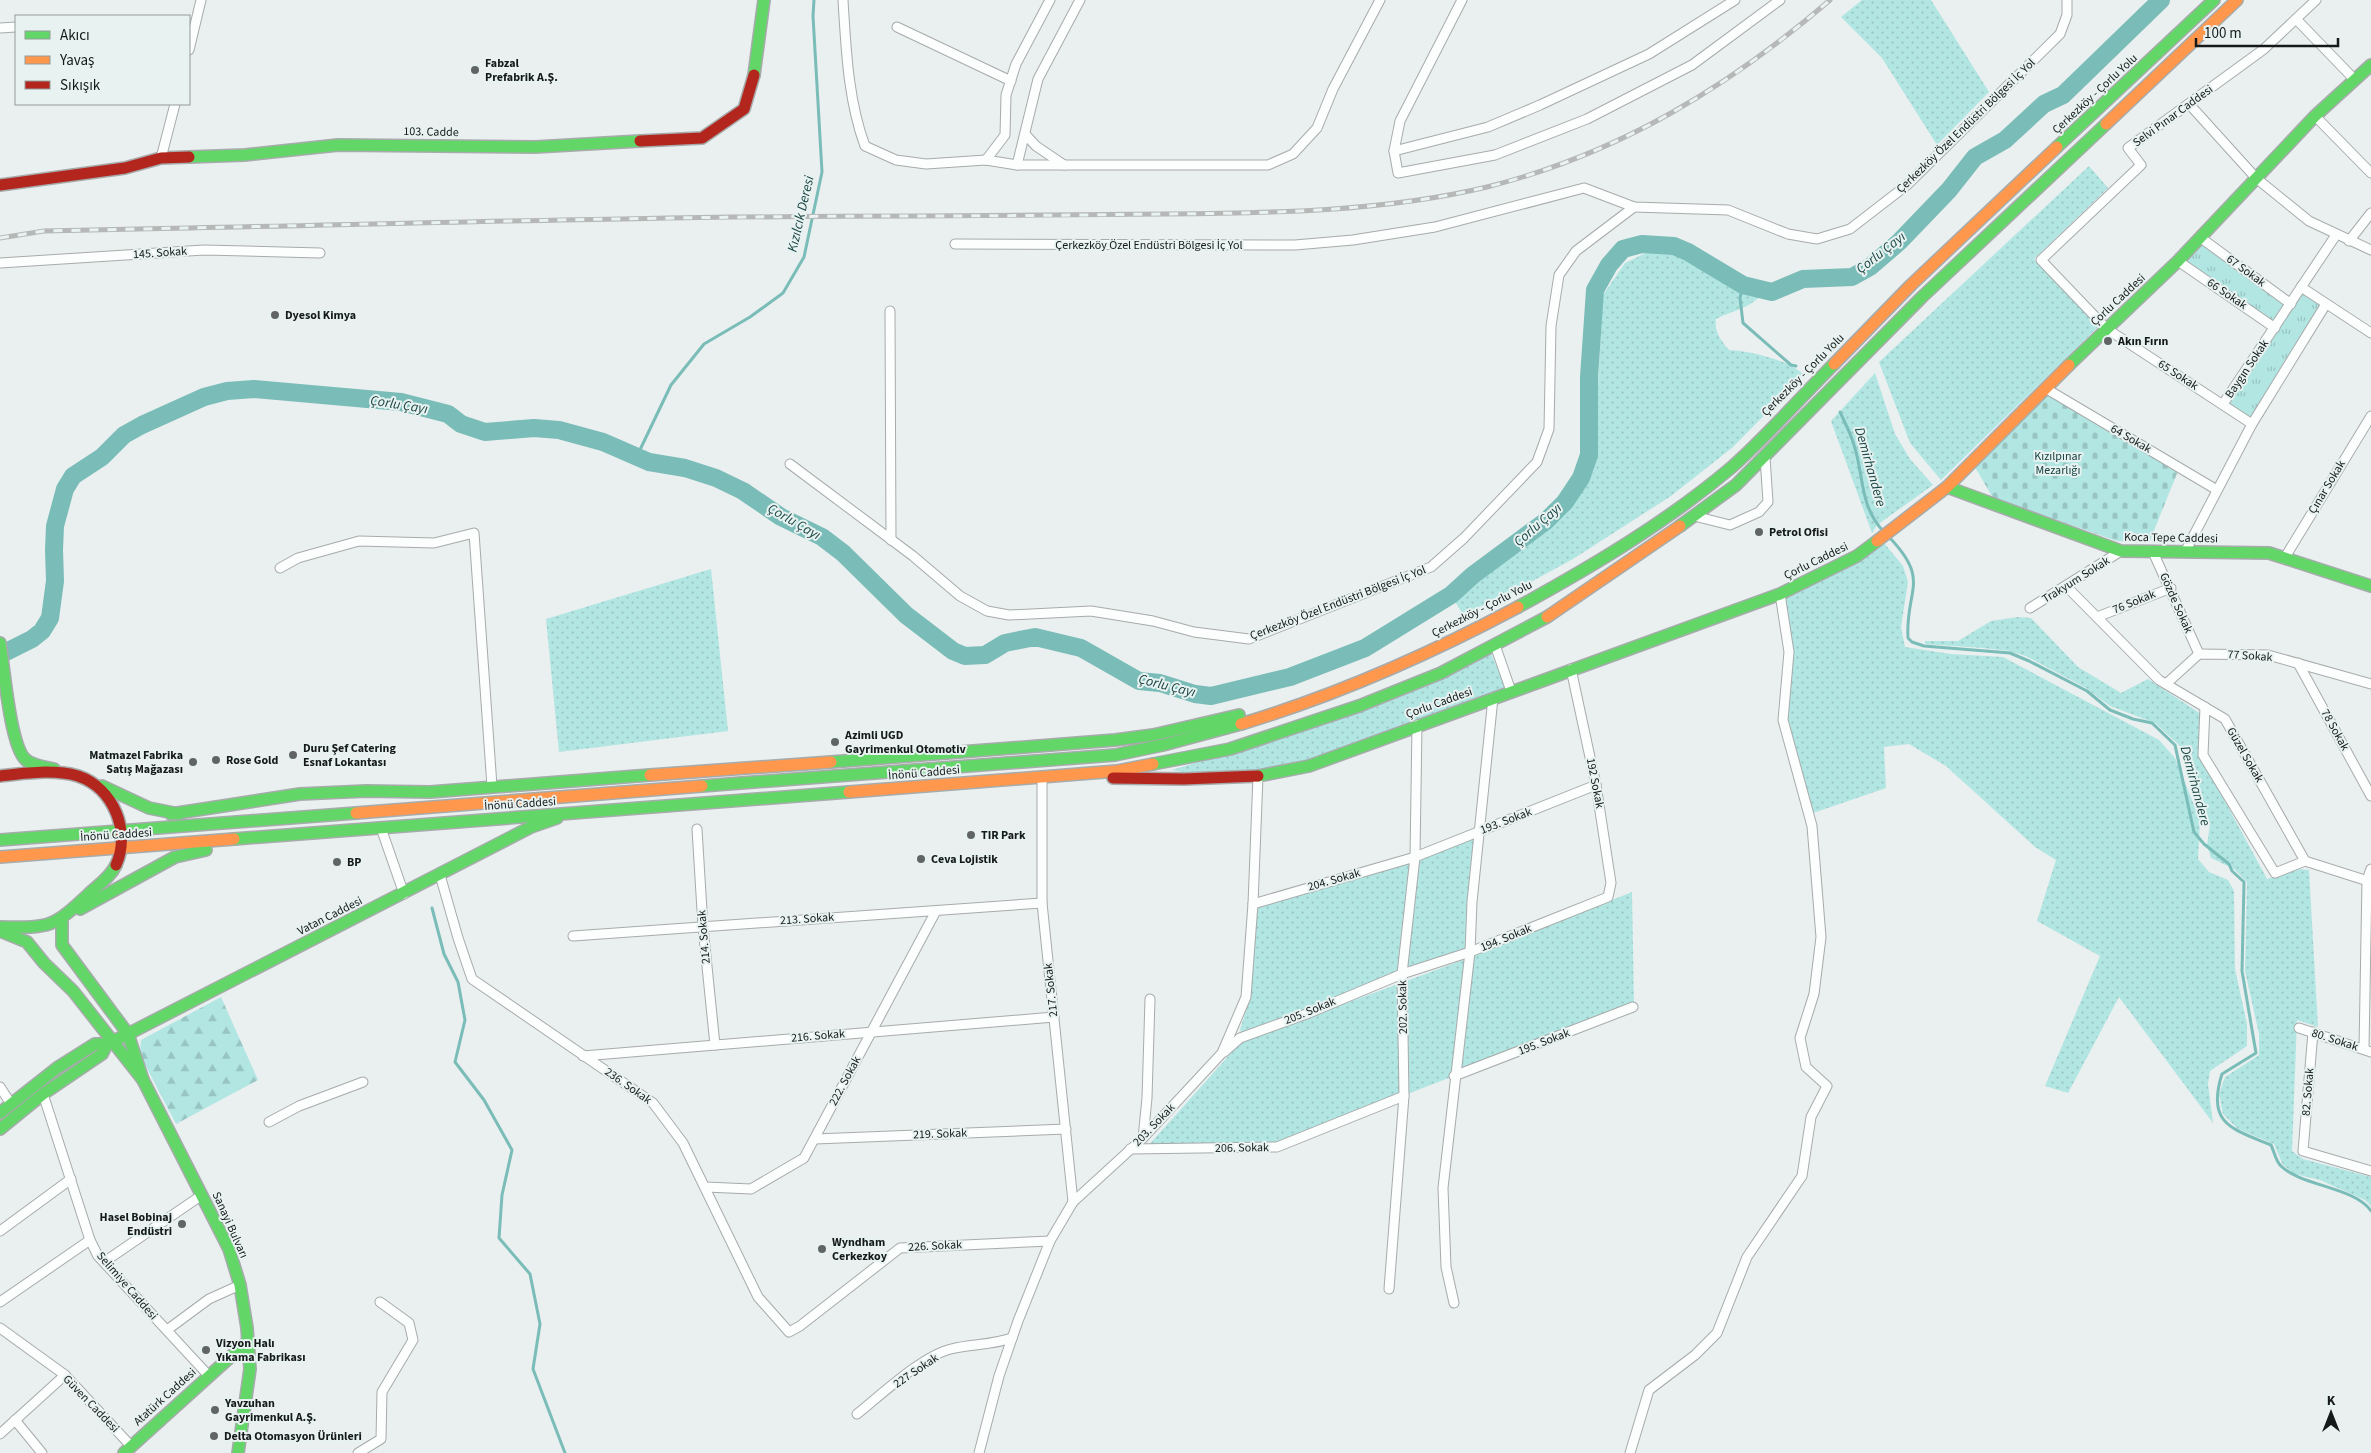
<svg xmlns="http://www.w3.org/2000/svg" width="2371" height="1453" font-family="'Source Sans 3',sans-serif">
	<style>
		.grass { fill: url(#grass-dots) }
		.forest { fill: url(#forest-firs) }
		.cemetery { fill: url(#cemetery-stones) }
		.park { fill: url(#park-tufts) }
		.lines { fill: none; stroke-linecap: round; stroke-linejoin: round }
		.stream { stroke: #79bcb8; stroke-width: 3 }
		.river { stroke: #79bcb8; stroke-width: 18 }
		.street-casing { stroke: #a7abab; stroke-width: 11 }
		.fast-casing { stroke: #a7abab; stroke-width: 14 }
		.slow-casing { stroke: #a7abab; stroke-width: 14 }
		.jam-casing { stroke: #a7abab; stroke-width: 14 }
		.street { stroke: #fcfdfd; stroke-width: 9 }
		.fast { stroke: #63d668; stroke-width: 11 }
		.slow { stroke: #ff974d; stroke-width: 11 }
		.jam { stroke: #b3261e; stroke-width: 11 }
		.rail-casing { stroke: #b6b7b7; stroke-width: 5 }
		.rail { stroke: #e7f2f1; stroke-width: 3; stroke-dasharray: 9; stroke-linecap: butt }
		.poi-dot { fill: #606464; stroke: #e7f2f1; stroke-width: 2 }
		.labels { text-anchor: middle; dominant-baseline: central; stroke-width: 4; stroke-linejoin: round; paint-order: stroke }
		.poi-label { font-size: 12px; font-weight: bold; fill: #151919; stroke: #e7f2f1; text-anchor: start }
		.street-label { font-size: 12px; fill: #151919; stroke: #e7f2f1 }
		.park-label { font-size: 12px; fill: #174240; stroke: #e7f2f1 }
		.water-label { font-size: 14px; font-style: italic; fill: #1b4644; stroke: #e7f2f1 }
	</style>
	<defs>
		<pattern id="grass-dots" width="8" height="8" patternUnits="userSpaceOnUse" patternTransform="scale(1.25)"><rect width="8" height="8" fill="#b2e6e3"/><path d="M2 2h.1M6 6h.1" fill="none" stroke="#98c5c2" stroke-width="1.8" stroke-linecap="round"/></pattern>
		<pattern id="forest-firs" width="22" height="20" patternUnits="userSpaceOnUse" patternTransform="scale(1.25)"><rect width="22" height="20" fill="#b2e6e3"/><path d="M5 1l3.5 6h-7zM16 11l3.5 6h-7z" fill="#98c5c2"/></pattern>
		<pattern id="cemetery-stones" width="16" height="16" patternUnits="userSpaceOnUse" patternTransform="scale(1.25)"><rect width="16" height="16" fill="#b2e6e3"/><path d="M2 7V4a2 2 0 0 1 4 0v3zM10 15v-3a2 2 0 0 1 4 0v3z" fill="#98c5c2"/></pattern>
		<pattern id="park-tufts" width="24" height="20" patternUnits="userSpaceOnUse" patternTransform="scale(1.25)"><rect width="24" height="20" fill="#b2e6e3"/><path d="M3 7l-1-3M5 7V3M7 7l1-3M15 17l-1-3M17 17v-4M19 17l1-3" fill="none" stroke="#98c5c2"/></pattern>
	</defs>
	<rect width="100%" height="100%" fill="#eaefef"/>
	<g class="grass">
		<path d="M1862,0H1931L1989,92L1937,145L1882,58L1841,17Z"/>
		<path d="M2089,166L2108,188L2034,259L2099,326L1941,480L1910,443L1879,362Z"/>
		<path d="M1656,248L1736,278L1765,286C1759,307 1733,310 1716,319C1714,332 1721,340 1729,350C1750,351 1789,360 1804,375L1733,447L1671,496L1573,559L1498,600L1462,613L1454,600L1501,556L1542,534L1593,472L1603,295L1625,263Z"/>
		<path d="M1875,373L1895,434L1910,459L1933,485L1877,525L1872,533L1831,421Z"/>
		<path d="M1884,543L1903,566L1908,582L1901,627L1905,647L1951,654L2003,657L2159,740L2175,758L2200,820L2198,859L2209,872L2228,880L2234,891L2235,969L2247,1024V1046L2210,1071L2208,1084L2213,1123L2119,997L2068,1093L2045,1086L2100,956L2037,921L2056,860L2035,847L1946,766L1909,744L1884,747L1886,788L1813,813L1785,719L1791,653L1783,594L1854,564Z"/>
		<path d="M711,569L728,731L559,752L546,619Z"/>
		<path d="M2018,617L2031,618L2078,667L2121,693L2148,679L2201,714L2200,755L2267,879L2300,869L2309,870L2318,1027L2297,1020L2292,1151L2303,1159L2371,1177V1206L2365,1200L2320,1180L2295,1174L2283,1165L2274,1144L2238,1129L2223,1114L2219,1094L2225,1077L2259,1055V1034L2245,971L2247,882L2234,869L2211,858L2207,845L2210,824L2191,764L2178,744L2155,723L2110,706L2086,688L2026,656L2009,651L1983,648L1925,644V641H1958L1991,621Z"/>
		<path d="M1491,653L1507,691L1308,764L1258,773L1192,774L1172,770L1302,730Z"/>
		<path d="M1481,830L1473,946L1242,1033L1240,1030L1250,997L1254,905Z"/>
		<path d="M1632,892L1634,1006L1276,1145L1147,1147L1241,1042L1471,957Z"/>
	</g>
	<path class="forest" d="M221,997L258,1080L176,1124L140,1055L141,1040Z"/>
	<path class="cemetery" d="M2049,390L2178,471L2149,543L2117,541L1993,498L1975,467Z"/>
	<path class="park" d="M2201,238L2290,304L2301,287L2326,304L2252,424L2223,404L2275,328L2178,261Z"/>
	<g class="lines">
		<g class="stream">
			<path d="M1743,285L1740,298L1743,323L1791,365L1796,366"/>
			<path d="M1840,412C1845,423 1851,434 1854,445C1864,475 1859,506 1884,532"/>
			<path d="M637,456L671,385L704,344L750,317L783,293L804,257L822,172L813,16L814,0"/>
			<path d="M1888,536C1932,581 1905,589 1908,638L1912,642L1924,646L2010,653L2029,661L2087,691L2110,710L2133,719L2152,723L2175,745L2194,832L2204,844L2229,864L2232,871L2244,882L2242,971L2256,1053L2222,1074C2206,1124 2232,1129 2271,1145C2274,1151 2276,1162 2281,1166C2301,1186 2355,1187 2371,1211"/>
			<path d="M432,908L444,954L458,982L465,1020L455,1062L484,1100L512,1150L502,1195L499,1238L530,1274L540,1324L533,1369L565,1453"/>
		</g>
		<path class="river" d="M0,655L32,639L42,631L50,618L55,581L54,550L55,526L65,489L73,476L102,457L124,435L142,425L204,397L227,391L254,389L401,402L448,414L461,424L485,432L534,428L559,430L603,442L649,462L685,468L716,478L743,491L781,517L822,537L843,553L906,615L953,651L965,656L985,655L1005,643L1035,637L1081,648L1139,681L1160,683L1195,694L1211,696L1290,677L1365,648L1451,595L1473,575L1546,521L1565,502L1581,478L1589,455V377L1595,290L1609,265L1623,249L1642,244L1674,246L1688,252L1743,285L1772,292L1803,279L1852,277L1870,267L1899,242L1949,190L1975,157L2005,140L2044,104L2063,95L2161,0"/>
		<g class="street-casing">
			<g id="street">
				<path d="M843,0C846,49 848,100 865,146L896,160L926,164L986,160L1017,165H1268L1293,154L1317,128L1333,89L1380,0"/>
				<path d="M1462,0L1400,121L1394,151L1398,173L1495,155L1587,119L1692,65L1780,0"/>
				<path d="M2296,19L2355,80"/>
				<path d="M897,27L1011,81"/>
				<path d="M0,28L16,27"/>
				<path d="M189,50L201,0"/>
				<path d="M2190,105L2256,178L2309,221L2371,250"/>
				<path d="M2315,116L2371,173"/>
				<path d="M1025,134L1036,146L1064,165"/>
				<path d="M1394,151L1488,127L1540,105L1649,54L1735,0"/>
				<path d="M161,158L175,104"/>
				<path d="M986,160L1005,135L1006,95L1016,64L1050,0"/>
				<path d="M1017,165L1038,79L1080,0"/>
				<path d="M2201,238L2291,304"/>
				<path d="M2349,241L2371,213"/>
				<path d="M955,244L1295,245L1353,240L1435,227L1584,188L1634,207L1728,210L1788,234L1817,239L1850,229L1907,185L2060,34L2067,15V0"/>
				<path d="M2178,261L2275,328"/>
				<path d="M0,263L204,250L320,253"/>
				<path d="M2301,287L2371,333"/>
				<path d="M890,311L891,540"/>
				<path d="M2045,388L2217,490"/>
				<path d="M2223,404L2336,235"/>
				<path d="M2252,424L2107,329L2041,260L2141,165L2128,148L2264,49L2316,0"/>
				<path d="M790,464L913,556L960,596L987,611L1009,615L1091,611L1153,621L1194,632L1249,639L1431,567L1464,538L1537,462L1549,429L1551,326L1559,275L1576,251L1634,207"/>
				<path d="M1694,516L1730,525L1759,512L1768,502L1765,457"/>
				<path d="M2153,552L2199,654"/>
				<path d="M2185,552L2252,424L2326,304"/>
				<path d="M2284,559L2371,416"/>
				<path d="M280,568L298,558L359,541L434,543L474,533L492,786"/>
				<path d="M2066,586L2159,680L2225,719L2305,861L2371,882"/>
				<path d="M2030,608L2121,551"/>
				<path d="M2097,617L2171,588"/>
				<path d="M1495,645L1511,691"/>
				<path d="M2298,663L2371,796"/>
				<path d="M2166,684L2199,654L2268,655L2371,684"/>
				<path d="M2205,707L2203,755L2275,873L2305,861"/>
				<path d="M1042,777V903L1073,1202"/>
				<path d="M381,828L404,894"/>
				<path d="M697,829L703,927L715,1045"/>
				<path d="M440,875L458,938L472,979L653,1103L683,1143L758,1297L789,1332L800,1326L900,1248L1050,1241"/>
				<path d="M1253,904L1415,857L1596,785"/>
				<path d="M573,936L1042,903"/>
				<path d="M2299,1028L2371,1052"/>
				<path d="M2313,1032L2303,1151L2371,1171"/>
				<path d="M2364,1049L2367,880L2371,869"/>
				<path d="M1224,1052L1240,1038L1309,1013L1402,974L1470,952L1608,897L1611,883L1596,785L1571,669"/>
				<path d="M583,1056L1054,1017"/>
				<path d="M1454,1076L1633,1007"/>
				<path d="M0,1087L11,1104"/>
				<path d="M43,1094L90,1240L98,1256L209,1376"/>
				<path d="M269,1122L299,1106L363,1082"/>
				<path d="M1143,1138L1147,1098L1150,999"/>
				<path d="M815,1139L1066,1129"/>
				<path d="M1130,1149L1277,1147L1404,1096"/>
				<path d="M706,1187L751,1189L804,1158L936,911"/>
				<path d="M0,1231L71,1179"/>
				<path d="M104,1262L202,1195"/>
				<path d="M1389,1289L1404,1096L1402,974L1415,857L1417,725"/>
				<path d="M0,1302L90,1240"/>
				<path d="M1454,1303L1446,1267L1443,1188L1470,952L1472,902L1493,698"/>
				<path d="M0,1328L65,1375L131,1446"/>
				<path d="M167,1330L209,1299L240,1285"/>
				<path d="M857,1414C881,1395 922,1356 951,1349C972,1344 992,1345 1012,1338"/>
				<path d="M15,1420L42,1453"/>
				<path d="M0,1434L65,1375"/>
				<path d="M358,1453L381,1439L382,1392L413,1340L409,1323L380,1302"/>
				<path d="M979,1453L999,1376L1018,1321L1050,1241L1073,1202L1143,1138L1222,1053L1246,997L1253,904L1258,776"/>
				<path d="M1630,1453L1649,1390L1695,1355L1717,1333L1747,1257L1802,1176L1811,1117L1827,1086L1806,1067L1800,1038L1814,994L1821,937L1812,826L1783,720L1789,652L1780,594"/>
			</g>
		</g>
		<g class="fast-casing">
			<g id="fast">
				<path d="M754,75L764,0"/>
				<path d="M2057,147L2214,0"/>
				<path d="M189,157L245,155L338,145L535,147L640,141"/>
				<path d="M2069,365L2178,261L2315,116L2371,65"/>
				<path d="M1947,487L2121,551L2269,553L2371,586"/>
				<path d="M1680,526L1736,485L1922,297L2106,124"/>
				<path d="M1518,607C1593,566 1667,522 1732,467C1768,435 1800,398 1834,364"/>
				<path d="M0,643C4,667 10,744 25,759C32,766 45,767 54,769"/>
				<path d="M831,762L1115,740L1153,735L1239,715"/>
				<path d="M1153,764L1230,749L1359,706L1441,673L1547,617"/>
				<path d="M1258,776L1309,766L1780,594L1857,556L1877,541"/>
				<path d="M102,786L149,808L179,814"/>
				<path d="M702,786L1115,755L1163,745L1241,724"/>
				<path d="M171,814L300,794L366,791L430,792L650,775"/>
				<path d="M234,839L849,792"/>
				<path d="M0,840L356,813"/>
				<path d="M80,909L175,857L206,850"/>
				<path d="M0,927C54,928 53,927 92,891C101,883 111,876 116,865"/>
				<path d="M0,931L27,942L44,963L73,991L143,1080L128,1034L62,945V920"/>
				<path d="M143,1080L229,1249L240,1285L247,1328L250,1369L238,1453"/>
				<path d="M0,1113L57,1068L95,1044H107L128,1034L531,827L557,818"/>
				<path d="M0,1129L43,1094L102,1054L107,1044"/>
				<path d="M124,1453L248,1341"/>
			</g>
		</g>
		<g class="slow-casing">
			<g id="slow">
				<path d="M2106,124L2237,0"/>
				<path d="M1834,364L1911,285L2057,147"/>
				<path d="M1877,541L1947,487L2069,365"/>
				<path d="M1547,617L1680,526"/>
				<path d="M1241,724C1337,695 1430,654 1518,607"/>
				<path d="M650,775L831,762"/>
				<path d="M849,792L1117,771L1153,764"/>
				<path d="M356,813L702,786"/>
				<path d="M0,857L234,839"/>
			</g>
		</g>
		<g class="jam-casing">
			<g id="jam">
				<path d="M640,141L702,138L744,109L754,75"/>
				<path d="M0,185L125,168L161,158L189,157"/>
				<path d="M0,776C24,773 54,769 78,776C114,788 131,832 116,865"/>
				<path d="M1113,778L1184,779L1258,776"/>
			</g>
		</g>
		<use href="#street" class="street"/>
		<use href="#fast" class="fast"/>
		<use href="#slow" class="slow"/>
		<use href="#jam" class="jam"/>
		<g class="rail-casing">
			<path id="rail" d="M0,238L44,231L138,229C398,224 658,216 918,216C1000,216 1082,215 1164,214C1271,213 1382,212 1487,187C1618,154 1729,87 1830,0"/>
		</g>
		<use href="#rail" class="rail"/>
	</g>
	<g class="poi-dot">
		<circle cx="475" cy="70" r="5"/>
		<circle cx="275" cy="315" r="5"/>
		<circle cx="2108" cy="341" r="5"/>
		<circle cx="1759" cy="532" r="5"/>
		<circle cx="835" cy="742" r="5"/>
		<circle cx="293" cy="755" r="5"/>
		<circle cx="216" cy="760" r="5"/>
		<circle cx="193" cy="762" r="5"/>
		<circle cx="971" cy="835" r="5"/>
		<circle cx="921" cy="859" r="5"/>
		<circle cx="337" cy="862" r="5"/>
		<circle cx="182" cy="1224" r="5"/>
		<circle cx="822" cy="1249" r="5"/>
		<circle cx="206" cy="1350" r="5"/>
		<circle cx="215" cy="1410" r="5"/>
		<circle cx="214" cy="1436" r="5"/>
	</g>
	<g class="labels">
		<g class="poi-label">
			<text x="485" y="63">Fabzal<tspan x="485" dy="14">Prefabrik A.Ş.</tspan></text>
			<text x="285" y="315">Dyesol Kimya</text>
			<text x="2118" y="341">Akın Fırın</text>
			<text x="1769" y="532">Petrol Ofisi</text>
			<text x="845" y="735">Azimli UGD<tspan x="845" dy="14">Gayrimenkul Otomotiv</tspan></text>
			<text x="303" y="748">Duru Şef Catering<tspan x="303" dy="14">Esnaf Lokantası</tspan></text>
			<text x="183" y="755" text-anchor="end">Matmazel Fabrika<tspan x="183" dy="14">Satış Mağazası</tspan></text>
			<text x="226" y="760">Rose Gold</text>
			<text x="981" y="835">TIR Park</text>
			<text x="931" y="859">Ceva Lojistik</text>
			<text x="347" y="862">BP</text>
			<text x="172" y="1217" text-anchor="end">Hasel Bobinaj<tspan x="172" dy="14">Endüstri</tspan></text>
			<text x="832" y="1242">Wyndham<tspan x="832" dy="14">Cerkezkoy</tspan></text>
			<text x="216" y="1343">Vizyon Halı<tspan x="216" dy="14">Yıkama Fabrikası</tspan></text>
			<text x="225" y="1403">Yavzuhan<tspan x="225" dy="14">Gayrimenkul A.Ş.</tspan></text>
			<text x="224" y="1436">Delta Otomasyon Ürünleri</text>
		</g>
		<g class="street-label">
			<text transform="translate(2095 94) rotate(-43)">Çerkezköy - Çorlu Yolu</text>
			<text transform="translate(2173 116) rotate(-36)">Selvi Pınar Caddesi</text>
			<text transform="translate(1966 126) rotate(-44)">Çerkezköy Özel Endüstri Bölgesi İç Yol</text>
			<text transform="translate(431 132) rotate(1)">103. Cadde</text>
			<text x="1149" y="245">Çerkezköy Özel Endüstri Bölgesi İç Yol</text>
			<text transform="translate(160 253) rotate(-4)">145. Sokak</text>
			<text transform="translate(2246 271) rotate(36)">67 Sokak</text>
			<text transform="translate(2227 294) rotate(34)">66 Sokak</text>
			<text transform="translate(2118 300) rotate(-43)">Çorlu Caddesi</text>
			<text transform="translate(2247 369) rotate(-56)">Baygın Sokak</text>
			<text transform="translate(1803 375) rotate(-45)">Çerkezköy - Çorlu Yolu</text>
			<text transform="translate(2178 375) rotate(33)">65 Sokak</text>
			<text transform="translate(2131 439) rotate(30)">64 Sokak</text>
			<text transform="translate(2327 487) rotate(-59)">Çınar Sokak</text>
			<text transform="translate(2171 538) rotate(1)">Koca Tepe Caddesi</text>
			<text transform="translate(1816 561) rotate(-26)">Çorlu Caddesi</text>
			<text transform="translate(2076 580) rotate(-32)">Trakyum Sokak</text>
			<text transform="translate(2134 602) rotate(-22)">76 Sokak</text>
			<text transform="translate(1338 603) rotate(-21)">Çerkezköy Özel Endüstri Bölgesi İç Yol</text>
			<text transform="translate(2176 603) rotate(66)">Gözde Sokak</text>
			<text transform="translate(1482 609) rotate(-27)">Çerkezköy - Çorlu Yolu</text>
			<text transform="translate(2250 656) rotate(4)">77 Sokak</text>
			<text transform="translate(1439 703) rotate(-20)">Çorlu Caddesi</text>
			<text transform="translate(2335 730) rotate(61)">78 Sokak</text>
			<text transform="translate(2245 755) rotate(60)">Güzel Sokak</text>
			<text transform="translate(924 773) rotate(-5)">İnönü Caddesi</text>
			<text transform="translate(1595 783) rotate(79)">192 Sokak</text>
			<text transform="translate(520 804) rotate(-4)">İnönü Caddesi</text>
			<text transform="translate(1506 821) rotate(-21)">193. Sokak</text>
			<text transform="translate(116 835) rotate(-4)">İnönü Caddesi</text>
			<text transform="translate(1334 880) rotate(-16)">204. Sokak</text>
			<text transform="translate(330 916) rotate(-27)">Vatan Caddesi</text>
			<text transform="translate(807 919) rotate(-4)">213. Sokak</text>
			<text transform="translate(704 937) rotate(-95)">214. Sokak</text>
			<text transform="translate(1506 938) rotate(-22)">194. Sokak</text>
			<text transform="translate(1051 990) rotate(-96)">217. Sokak</text>
			<text transform="translate(1403 1007) rotate(-91)">202. Sokak</text>
			<text transform="translate(1310 1011) rotate(-22)">205. Sokak</text>
			<text transform="translate(818 1036) rotate(-5)">216. Sokak</text>
			<text transform="translate(2335 1040) rotate(18)">80. Sokak</text>
			<text transform="translate(1544 1042) rotate(-21)">195. Sokak</text>
			<text transform="translate(845 1081) rotate(-62)">222. Sokak</text>
			<text transform="translate(628 1086) rotate(35)">236. Sokak</text>
			<text transform="translate(2308 1092) rotate(-85)">82. Sokak</text>
			<text transform="translate(1154 1125) rotate(-46)">203. Sokak</text>
			<text transform="translate(940 1134) rotate(-2)">219. Sokak</text>
			<text transform="translate(1242 1148) rotate(-1)">206. Sokak</text>
			<text transform="translate(230 1225) rotate(66)">Sanayi Bulvarı</text>
			<text transform="translate(935 1246) rotate(-3)">226. Sokak</text>
			<text transform="translate(127 1286) rotate(49)">Selimiye Caddesi</text>
			<text transform="translate(916 1371) rotate(-34)">227 Sokak</text>
			<text transform="translate(165 1397) rotate(-42)">Atatürk Caddesi</text>
			<text transform="translate(91 1404) rotate(46)">Güven Caddesi</text>
		</g>
		<g class="park-label">
			<text x="2058" y="456">Kızılpınar<tspan x="2058" dy="14">Mezarlığı</tspan></text>
		</g>
		<g class="water-label">
			<text transform="translate(801 214) rotate(-77)">Kızılcık Deresi</text>
			<text transform="translate(1881 253) rotate(-38)">Çorlu Çayı</text>
			<text transform="translate(399 405) rotate(9)">Çorlu Çayı</text>
			<text transform="translate(1870 467) rotate(74)">Demirhandere</text>
			<text transform="translate(794 522) rotate(30)">Çorlu Çayı</text>
			<text transform="translate(1538 525) rotate(-41)">Çorlu Çayı</text>
			<text transform="translate(1167 686) rotate(14)">Çorlu Çayı</text>
			<text transform="translate(2195 786) rotate(75)">Demirhandere</text>
		</g>
	</g>
	<rect x="15" y="15" width="175" height="90" fill="#e7f2f1" stroke="#939b9b"/>
	<rect x="25" y="31" width="25" height="8" fill="#63d668" stroke="#939b9b"/>
	<text x="60" y="40" font-size="15" fill="#151919">Akıcı</text>
	<rect x="25" y="56" width="25" height="8" fill="#ff974d" stroke="#939b9b"/>
	<text x="60" y="65" font-size="15" fill="#151919">Yavaş</text>
	<rect x="25" y="81" width="25" height="8" fill="#b3261e" stroke="#939b9b"/>
	<text x="60" y="90" font-size="15" fill="#151919">Sıkışık</text>
	<g transform="translate(2331 1413)" stroke="#e7f2f1" stroke-width="4" paint-order="stroke">
	<path d="M0-4L9 19L0 12L-9 19Z" fill="#151919"/>
	<text y="-8" font-size="14" font-weight="bold" text-anchor="middle" fill="#151919">K</text>
	</g>
	<path d="M2196 38v8h142v-8" fill="none" stroke="#151919" stroke-width="2.5"/>
	<text x="2204" y="38" font-size="15" fill="#151919" stroke="#e7f2f1" stroke-width="4" paint-order="stroke">100 m</text>
</svg>
